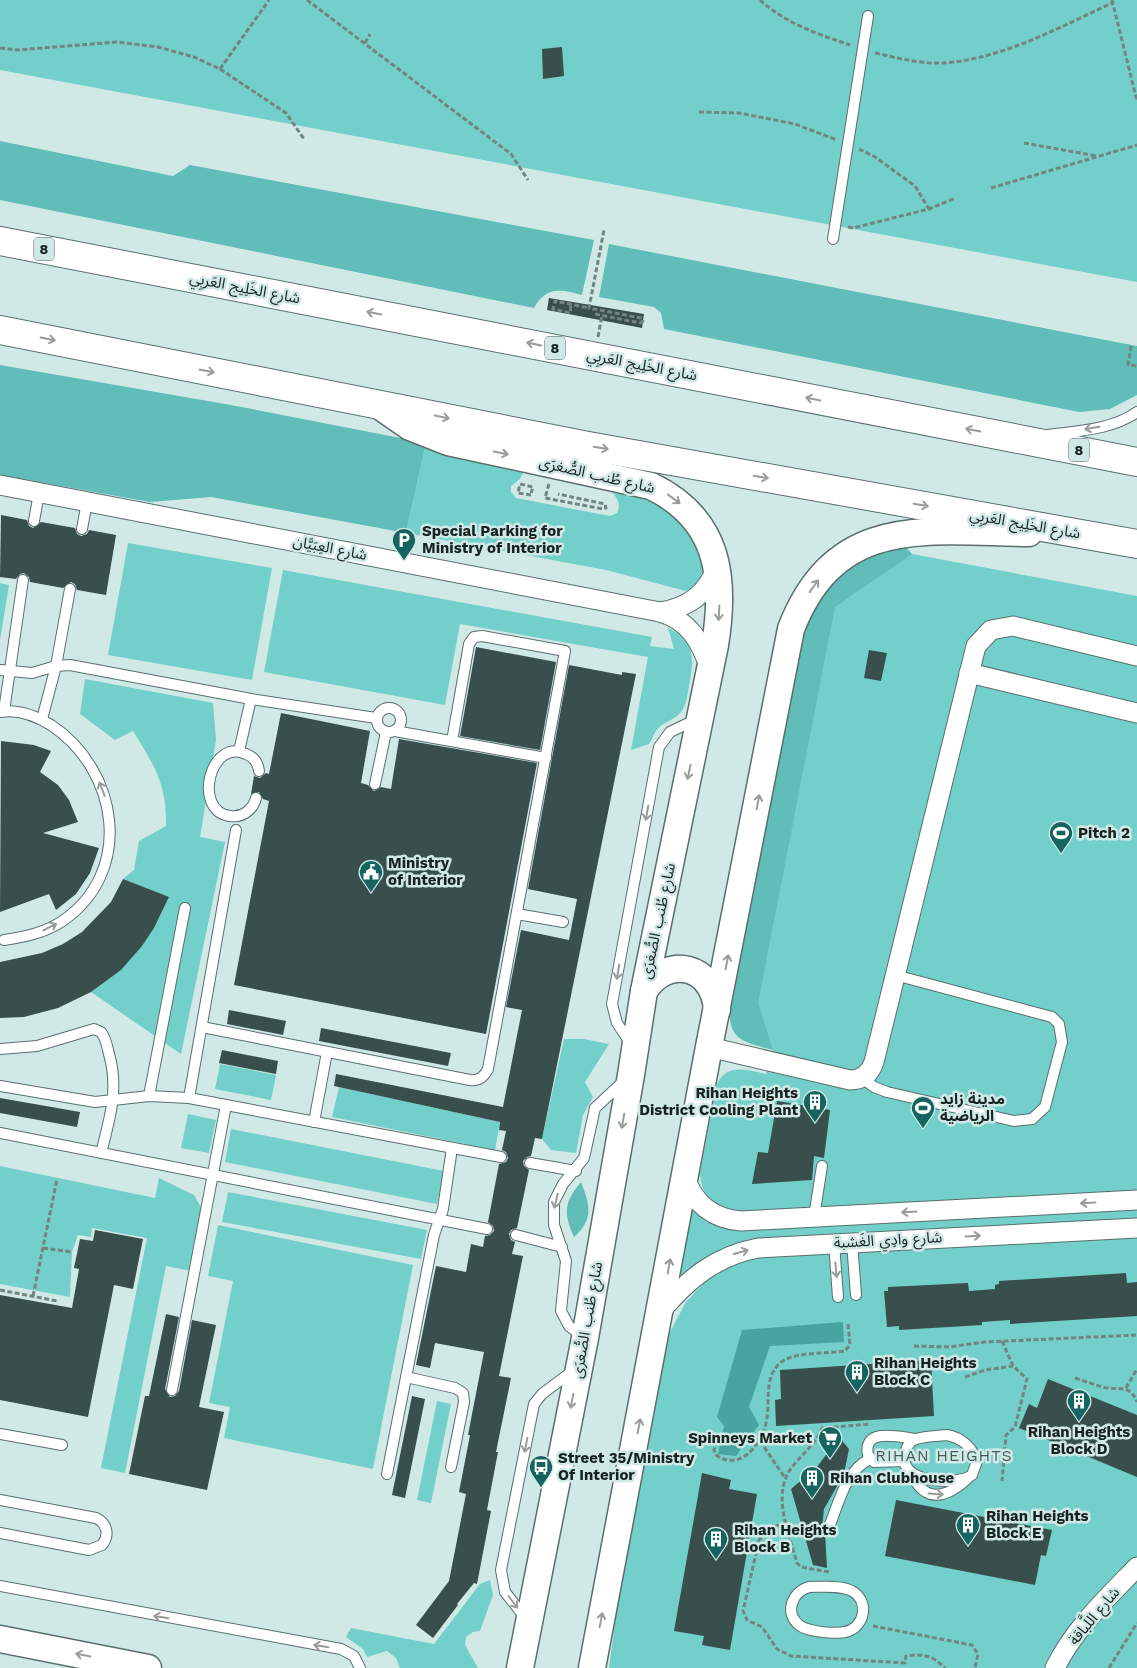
<svg xmlns="http://www.w3.org/2000/svg" width="1137" height="1668" font-family="'Work Sans','Noto Sans Arabic',sans-serif">
	<style>
		.green { fill: #73cfc9 }
		.forest { fill: #61bdb7 }
		.water { fill: #47a59f }
		.building { fill: #394f4d }
		.lines { fill: none; stroke-linecap: round; stroke-linejoin: round }
		.lane-casing { stroke: #586f6d; stroke-width: 12 }
		.street-casing { stroke: #586f6d; stroke-width: 21 }
		.secondary-casing { stroke: #586f6d; stroke-width: 29 }
		.highway-casing { stroke: #586f6d; stroke-width: 30 }
		.path { stroke: #738483; stroke-width: 3; stroke-dasharray: 5 2.5; stroke-linecap: butt }
		.lane { stroke: #fff; stroke-width: 10 }
		.street { stroke: #fff; stroke-width: 19 }
		.secondary { stroke: #fff; stroke-width: 26 }
		.highway { stroke: #fff; stroke-width: 28 }
		.oneway { stroke: #979c9b }
		.labels { text-anchor: middle; dominant-baseline: central; stroke-width: 5; stroke-linejoin: round; paint-order: stroke }
		.shield { fill: #d0e9e7; stroke: #4f5e5c; stroke-width: 1 }
		.shield-label { font-size: 14px; font-weight: bold; fill: #182221 }
		.street-label { font-size: 15px; fill: #182221; stroke: #d0e9e7 }
		.poi-label { font-size: 15px; font-weight: bold; fill: #182221; stroke: #d0e9e7; text-anchor: start }
		.neighbourhood-label { font-size: 16px; letter-spacing: 1px; fill: #445b59; stroke: #d0e9e7 }
	</style>
	<rect width="100%" height="100%" fill="#d0e9e7"/>
	<g class="green">
		<path d="M0,0H1137V282L0,70Z"/>
		<path d="M426,443L495,457L523,473L520,479L511,486V492L516,498L610,516L617,513C621,504 618,500 613,493C627,495 642,497 654,503C676,514 703,545 702,570C702,575 700,580 698,585L686,591L606,570L406,533Z"/>
		<path d="M901,542L912,554L1137,596V1668H609L617,1608L669,1334L686,1302L707,1280L697,1263L679,1281L692,1210L708,1223L719,1206C706,1198 701,1189 700,1174L717,1084C727,1063 747,1070 766,1074L773,1050C749,1041 729,1044 730,1012L806,622Z"/>
		<path d="M128,543L272,568L252,680L108,655Z"/>
		<path d="M283,570L652,637L650,646L674,649L668,628C696,640 694,660 689,686C687,695 687,705 681,712C675,720 662,722 656,731C653,735 652,740 649,744L631,750L648,657L460,624L445,705L264,672Z"/>
		<path d="M0,583L9,585L0,640Z"/>
		<path d="M85,679L213,703L216,740L200,837L225,842L181,1054L91,992C128,965 151,941 168,898L123,879L134,870L139,841L166,826C167,784 154,765 133,731L115,740L80,714Z"/>
		<path d="M564,1039H584L609,1044L585,1082L593,1097L583,1115L576,1153L551,1150L542,1139Z"/>
		<path d="M220,1064L276,1075L271,1100L215,1089Z"/>
		<path d="M339,1087L500,1122L495,1150L332,1117Z"/>
		<path d="M188,1114L216,1120L209,1153L181,1148Z"/>
		<path d="M231,1129L444,1171L437,1204L225,1162Z"/>
		<path d="M0,1166L155,1198L159,1178L194,1195L203,1211L191,1271L166,1266L125,1473L101,1468L147,1238L92,1228L91,1237L78,1235L72,1252L70,1297L0,1284Z"/>
		<path d="M228,1192L427,1230L421,1259L222,1222Z"/>
		<path d="M218,1225L413,1265L373,1469L224,1438L230,1407L209,1403L233,1281L208,1276Z"/>
		<path d="M437,1401L451,1404L431,1503L417,1500Z"/>
		<path d="M490,1580L493,1595L480,1631L473,1632L466,1637L465,1645L478,1668H400L396,1658L387,1651L367,1657L363,1649L346,1637L351,1628L434,1644L480,1584Z"/>
	</g>
	<g class="forest">
		<path d="M0,141L173,176L190,165L594,240L582,295C561,289 546,286 534,308L0,200Z"/>
		<path d="M609,244L1137,346V395L1110,409L1079,412L664,329L661,313L654,307L599,297Z"/>
		<path d="M0,365L231,405L426,443L406,533L211,497L150,502L0,475Z"/>
		<path d="M901,542L912,554L835,607L758,1003L773,1050C749,1043 729,1042 730,1012L806,622L835,572Z"/>
		<path d="M581,1182C590,1205 594,1219 574,1237C563,1213 564,1202 581,1182Z"/>
	</g>
	<path class="water" d="M843,1322L844,1342L770,1346L749,1407L759,1425L736,1456L718,1454L724,1426L717,1417L742,1330Z"/>
	<g class="building">
		<path d="M562,47L564,76L543,79L542,49Z"/>
		<path d="M549,298L644,314L642,328L547,310Z"/>
		<path d="M1,515L27,520L29,526L33,528L41,522L75,528L77,534L81,536L87,534L89,530L116,535L106,595L77,590L75,584L71,582L63,588L30,582L29,577L24,573L20,574L16,579L0,577Z"/>
		<path d="M476,647L556,662L540,750L460,736Z"/>
		<path d="M869,650L887,653L881,681L864,678Z"/>
		<path d="M569,665L622,675V672L636,674L542,1139L535,1138L531,1156L527,1157L523,1161L524,1166L529,1170L517,1228L511,1230L509,1234L511,1240L515,1242L512,1254L523,1256L499,1376L511,1378L496,1452H498L487,1510L491,1511L477,1584L474,1583L457,1604L458,1605L433,1638L416,1625L449,1581L466,1494L459,1492L470,1435H468L484,1352L435,1343L430,1368L416,1365L436,1266L466,1272L471,1244L483,1247L485,1236L490,1235L494,1231L493,1226L488,1222L499,1164L506,1162L508,1158L506,1152L502,1150L506,1131L499,1130L500,1122L334,1086L336,1074L503,1107L522,1010L506,1007L521,930L569,940L577,899L528,889Z"/>
		<path d="M281,713L370,731L361,783L368,785L374,791L381,787L391,789L399,739L537,763L486,1034L234,985L269,801L263,799L259,792L251,794L254,776L260,778L266,773L269,774Z"/>
		<path d="M1,741L34,745L51,751L40,772L58,785L69,800L78,822L43,833L99,848L90,873L76,894L56,910L49,894L0,912Z"/>
		<path d="M123,879L169,897L154,928L142,946L121,970L91,992L58,1008L24,1017L0,1018V962L42,953L63,944L82,932L111,902Z"/>
		<path d="M229,1010L286,1021L283,1035L227,1024Z"/>
		<path d="M321,1028L451,1053L448,1066L319,1041Z"/>
		<path d="M222,1050L278,1061L276,1074L219,1063Z"/>
		<path d="M0,1098L80,1112L77,1127L0,1113Z"/>
		<path d="M777,1101L830,1110L824,1158L814,1156L812,1180L752,1184L758,1152L768,1153Z"/>
		<path d="M95,1230L143,1239L133,1289L114,1285L88,1417L0,1400V1295L72,1308L79,1269L74,1268L80,1239L93,1241Z"/>
		<path d="M1126,1273L1127,1283L1137,1282V1316L1010,1324V1320L982,1322V1325L899,1330V1326L887,1327L884,1291H888V1287L968,1283L969,1291L995,1289V1285L999,1284V1281Z"/>
		<path d="M166,1314L179,1317L165,1389L170,1397L175,1396L179,1391L192,1320L216,1325L199,1407L224,1412L207,1490L129,1474L145,1396H149Z"/>
		<path d="M931,1360L934,1416L776,1426L775,1400L781,1399L780,1370Z"/>
		<path d="M1048,1379L1137,1415V1477L1019,1428L1029,1404L1037,1408Z"/>
		<path d="M412,1396L425,1399L405,1498L392,1495Z"/>
		<path d="M839,1437L849,1449L844,1474L824,1509L822,1528L825,1533L827,1568L813,1565L791,1489L817,1467Z"/>
		<path d="M702,1473L731,1480L729,1489L757,1494L730,1650L702,1645L704,1636L674,1631Z"/>
		<path d="M896,1500L1052,1530L1046,1556L1041,1555L1035,1585L885,1556Z"/>
	</g>
	<g class="lines">
		<g class="lane-casing">
			<g id="lane">
				<path d="M833,239L868,16"/>
				<path d="M1047,435C1076,431 1112,430 1137,412"/>
				<path d="M34,521L39,493"/>
				<path d="M82,529L87,502"/>
				<path d="M0,670L32,673L56,666L70,665L251,699L376,718"/>
				<circle cx="389" cy="720" r="12"/>
				<path d="M4,711L23,580"/>
				<path d="M0,712C17,709 36,716 51,725C119,770 135,873 61,922C44,933 24,937 4,940"/>
				<path d="M42,719L56,666L70,589"/>
				<path d="M395,731L546,758"/>
				<path d="M239,751L251,699"/>
				<path d="M375,784L386,732"/>
				<path d="M256,798C253,810 242,818 230,816C192,811 210,737 246,754C254,757 258,763 259,771"/>
				<path d="M517,914L563,922"/>
				<path d="M202,1027L470,1080C479,1081 484,1077 488,1069L565,651L482,636L474,637L469,644L452,741"/>
				<path d="M631,1044L617,1023L612,1004L659,747L670,732L697,719"/>
				<path d="M0,1049L37,1046L94,1029L101,1032C106,1038 107,1046 109,1054C119,1089 110,1118 101,1153"/>
				<path d="M862,1078L874,1087L887,1092L1014,1121L1032,1119L1045,1107L1062,1042L1059,1024L1052,1017L895,975"/>
				<path d="M0,1086L95,1102L149,1096L189,1098L501,1157"/>
				<path d="M149,1096L185,908"/>
				<path d="M189,1098L236,830"/>
				<path d="M314,1122L327,1052"/>
				<path d="M0,1133L487,1229"/>
				<path d="M530,1163L576,1171"/>
				<path d="M814,1217L822,1166"/>
				<path d="M516,1235L562,1247"/>
				<path d="M852,1242L856,1295"/>
				<path d="M834,1243L838,1297"/>
				<path d="M583,1337L569,1326L561,1311L566,1261L554,1225V1202L563,1184L584,1158L595,1108L625,1080"/>
				<path d="M406,1377L455,1388L463,1393L464,1402L451,1467"/>
				<path d="M172,1390L226,1105"/>
				<path d="M0,1434L62,1445"/>
				<path d="M947,1435C962,1438 971,1446 977,1461L972,1475C957,1486 893,1484 906,1450C907,1446 911,1440 916,1439C925,1436 937,1436 947,1435Z"/>
				<path d="M904,1461L874,1462L868,1455C862,1427 900,1437 916,1439"/>
				<path d="M911,1473C925,1504 946,1498 967,1479"/>
				<path d="M387,1474L434,1235L443,1209L452,1148"/>
				<path d="M0,1500L96,1518C107,1523 110,1535 102,1545L89,1550L0,1533"/>
				<path d="M829,1527C839,1503 845,1471 870,1459"/>
				<path d="M0,1586L341,1649L354,1656L360,1668"/>
				<path d="M809,1587C822,1587 840,1585 852,1591C870,1601 865,1628 845,1632C834,1634 808,1632 799,1625C784,1613 792,1592 809,1587Z"/>
				<path d="M527,1620L505,1592L501,1570L534,1404L542,1394L574,1370"/>
			</g>
		</g>
		<g class="street-casing">
			<g id="street">
				<path d="M0,485L660,612C690,621 700,641 710,668"/>
				<path d="M660,612C687,608 707,595 716,568"/>
				<path d="M969,673L1137,713"/>
				<path d="M709,1047L850,1080C862,1080 870,1074 874,1062L976,646L991,630L1013,626L1137,656"/>
				<path d="M685,1177C694,1204 713,1219 741,1221L1137,1200"/>
				<path d="M661,1311C688,1279 716,1256 758,1248L1137,1228"/>
				<path d="M1055,1668C1074,1629 1107,1598 1137,1567"/>
			</g>
		</g>
		<g class="secondary-casing">
			<g id="secondary">
				<path d="M377,404L410,427L448,442L651,486C719,519 726,577 715,645L644,991L631,1075L585,1338L520,1668"/>
				<path d="M644,991C667,954 714,965 717,1010"/>
				<path d="M0,1639L148,1668"/>
				<path d="M592,1668L709,1047L791,629C836,513 926,532 1029,533"/>
			</g>
		</g>
		<g class="highway-casing">
			<g id="highway">
				<path d="M0,241L1137,462"/>
				<path d="M0,330L588,446L1137,544"/>
			</g>
		</g>
		<g class="path">
			<path d="M307,0L511,154L528,180"/>
			<path d="M760,0C786,24 818,34 850,45"/>
			<path d="M1112,0L1137,101"/>
			<path d="M365,43L370,34"/>
			<path d="M0,48L17,50L117,42L158,47L194,57L220,69L286,113L304,139"/>
			<path d="M875,53C898,58 920,64 943,63C1003,59 1060,27 1112,3"/>
			<path d="M220,69L269,0"/>
			<path d="M699,112L739,113L795,124L837,140"/>
			<path d="M1024,143L1097,156"/>
			<path d="M859,149L875,157L915,186L929,209"/>
			<path d="M991,188L1137,145"/>
			<path d="M848,227L853,228L929,209L955,198"/>
			<path d="M571,306L570,313L553,309L555,301L589,308"/>
			<path d="M595,314L640,323L643,321L641,318L589,308L604,230"/>
			<path d="M598,337L602,315"/>
			<path d="M1131,346L1128,365L1137,366"/>
			<path d="M549,484L545,498L603,509L606,508L605,504L558,494"/>
			<path d="M531,495L518,493L520,484L533,487L531,493"/>
			<path d="M43,1248L72,1252"/>
			<path d="M0,1290L57,1301"/>
			<path d="M33,1296L57,1179"/>
			<path d="M1002,1341L1013,1366L1027,1379L1015,1427L1006,1435L1002,1481"/>
			<path d="M914,1346L949,1347L984,1342L1137,1335"/>
			<path d="M965,1377L985,1370L1013,1366"/>
			<path d="M1075,1378C1084,1381 1093,1384 1102,1387C1117,1391 1130,1383 1137,1402"/>
			<path d="M1126,1388L1137,1369"/>
			<path d="M718,1433L714,1450L716,1455C740,1472 761,1445 766,1423C771,1404 763,1380 779,1364C792,1351 827,1354 845,1351L850,1345L848,1324"/>
			<path d="M760,1441L785,1478"/>
			<path d="M787,1524L774,1526L759,1540L743,1611L747,1620L762,1627L777,1649L791,1656L905,1663L906,1656C923,1653 933,1656 945,1668"/>
			<path d="M829,1572L801,1567L797,1563C789,1534 771,1494 792,1467C803,1453 816,1444 822,1428L871,1424"/>
			<path d="M873,1626L972,1645L978,1654L975,1668"/>
			<path d="M1109,1668L1137,1623"/>
		</g>
		<use href="#lane" class="lane"/>
		<use href="#street" class="street"/>
		<use href="#secondary" class="secondary"/>
		<use href="#highway" class="highway"/>
	</g>
	<defs><path id="oneway-shaft" d="M-6 0H5M1.5-3L5.5 0L1.5 3" fill="none" stroke-width="1.6" stroke-linecap="round" stroke-linejoin="round" transform="scale(1.25)"/></defs>
	<g class="oneway">
		<use href="#oneway-shaft" transform="translate(374 313) rotate(-169)"/>
		<use href="#oneway-shaft" transform="translate(48 339) rotate(11)"/>
		<use href="#oneway-shaft" transform="translate(534 344) rotate(-169)"/>
		<use href="#oneway-shaft" transform="translate(207 371) rotate(11)"/>
		<use href="#oneway-shaft" transform="translate(813 399) rotate(-169)"/>
		<use href="#oneway-shaft" transform="translate(442 417) rotate(11)"/>
		<use href="#oneway-shaft" transform="translate(1092 428) rotate(171)"/>
		<use href="#oneway-shaft" transform="translate(973 430) rotate(-169)"/>
		<use href="#oneway-shaft" transform="translate(601 448) rotate(10)"/>
		<use href="#oneway-shaft" transform="translate(501 453) rotate(12)"/>
		<use href="#oneway-shaft" transform="translate(761 477) rotate(10)"/>
		<use href="#oneway-shaft" transform="translate(674 499) rotate(36)"/>
		<use href="#oneway-shaft" transform="translate(921 505) rotate(10)"/>
		<use href="#oneway-shaft" transform="translate(814 586) rotate(-54)"/>
		<use href="#oneway-shaft" transform="translate(719 613) rotate(93)"/>
		<use href="#oneway-shaft" transform="translate(689 772) rotate(102)"/>
		<use href="#oneway-shaft" transform="translate(102 789) rotate(-111)"/>
		<use href="#oneway-shaft" transform="translate(758 802) rotate(-79)"/>
		<use href="#oneway-shaft" transform="translate(647 813) rotate(100)"/>
		<use href="#oneway-shaft" transform="translate(50 927) rotate(-27)"/>
		<use href="#oneway-shaft" transform="translate(727 962) rotate(-79)"/>
		<use href="#oneway-shaft" transform="translate(618 972) rotate(100)"/>
		<use href="#oneway-shaft" transform="translate(623 1121) rotate(100)"/>
		<use href="#oneway-shaft" transform="translate(556 1201) rotate(104)"/>
		<use href="#oneway-shaft" transform="translate(1088 1203) rotate(177)"/>
		<use href="#oneway-shaft" transform="translate(909 1212) rotate(177)"/>
		<use href="#oneway-shaft" transform="translate(973 1236) rotate(-3)"/>
		<use href="#oneway-shaft" transform="translate(741 1252) rotate(-16)"/>
		<use href="#oneway-shaft" transform="translate(669 1266) rotate(-80)"/>
		<use href="#oneway-shaft" transform="translate(836 1270) rotate(85)"/>
		<use href="#oneway-shaft" transform="translate(572 1401) rotate(101)"/>
		<use href="#oneway-shaft" transform="translate(639 1426) rotate(-79)"/>
		<use href="#oneway-shaft" transform="translate(526 1445) rotate(101)"/>
		<use href="#oneway-shaft" transform="translate(936 1494) rotate(4)"/>
		<use href="#oneway-shaft" transform="translate(513 1602) rotate(53)"/>
		<use href="#oneway-shaft" transform="translate(161 1617) rotate(-170)"/>
		<use href="#oneway-shaft" transform="translate(601 1620) rotate(-79)"/>
		<use href="#oneway-shaft" transform="translate(321 1646) rotate(-170)"/>
		<use href="#oneway-shaft" transform="translate(83 1655) rotate(-169)"/>
	</g>
	<defs>
		<g id="parking-pin" transform="scale(1.25)"><path d="M0 17L-7.5 6A9.5 9.5 0 1 1 7.5 6Z" fill="#156460" stroke="#d0e9e7"/><path d="M-3.5-5.5H1a3.5 3.5 0 0 1 0 7H-1V5.5H-3.5ZM-1-3.4V-.6H.8a1.4 1.4 0 0 0 0-2.8Z" fill="#fff"/></g>
		<g id="stadium-pin" transform="scale(1.25)"><path d="M0 17L-7.5 6A9.5 9.5 0 1 1 7.5 6Z" fill="#156460" stroke="#d0e9e7"/><path d="M0-5a6.5 5 0 1 0 0 10a6.5 5 0 1 0 0-10ZM-3.5-1.8h7v3.6h-7Z" fill="#fff"/></g>
		<g id="civic-pin" transform="scale(1.25)"><path d="M0 17L-7.5 6A9.5 9.5 0 1 1 7.5 6Z" fill="#156460" stroke="#d0e9e7"/><path d="M-.6-6.5H3V-4.5H.6V-3L4-1V1h2V6H-6V1h2V-1L-.6-3ZM-1.2 2.5V6h2.4V2.5Z" fill="#fff"/></g>
		<g id="building-pin" transform="scale(1.25)"><path d="M0 17L-7.5 6A9.5 9.5 0 1 1 7.5 6Z" fill="#156460" stroke="#d0e9e7"/><path d="M-4-6H4V6H1V3H-1V6H-4ZM-2.5-4.3h1.7v1.8h-1.7ZM.8-4.3h1.7v1.8H.8ZM-2.5-1h1.7V.8h-1.7ZM.8-1h1.7V.8H.8Z" fill="#fff"/></g>
		<g id="supermarket-pin" transform="scale(1.25)"><path d="M0 17L-7.5 6A9.5 9.5 0 1 1 7.5 6Z" fill="#156460" stroke="#d0e9e7"/><path d="M-6-5.5h2.5l.6 2H6L4.5 2H-2.5L-4.4-4H-6ZM-1.5 3.2a1.3 1.3 0 1 0 .1 0ZM3 3.2a1.3 1.3 0 1 0 .1 0Z" fill="#fff"/></g>
		<g id="bus-pin" transform="scale(1.25)"><path d="M0 17L-7.5 6A9.5 9.5 0 1 1 7.5 6Z" fill="#156460" stroke="#d0e9e7"/><path d="M-5-6H5V4H4V6H2V4H-2V6H-4V4H-5ZM-3.5-4V0h7V-4ZM-3.5 1.2v1.5H-2V1.2ZM2 1.2v1.5H3.5V1.2Z" fill="#fff"/></g>
	</defs>
	<g fill-rule="evenodd">
		<use href="#parking-pin" x="404" y="540"/>
		<use href="#stadium-pin" x="1061" y="833"/>
		<use href="#civic-pin" x="371" y="872"/>
		<use href="#building-pin" x="815" y="1102"/>
		<use href="#stadium-pin" x="923" y="1108"/>
		<use href="#building-pin" x="857" y="1372"/>
		<use href="#building-pin" x="1079" y="1401"/>
		<use href="#supermarket-pin" x="830" y="1438"/>
		<use href="#bus-pin" x="541" y="1467"/>
		<use href="#building-pin" x="812" y="1478"/>
		<use href="#building-pin" x="968" y="1525"/>
		<use href="#building-pin" x="716" y="1539"/>
	</g>
	<g class="labels">
		<g class="shield">
			<rect x="34" y="237.5" width="20" height="23" rx="4"/>
			<rect x="545" y="336.5" width="20" height="23" rx="4"/>
			<rect x="1069" y="438.5" width="20" height="23" rx="4"/>
		</g>
		<g class="shield-label">
			<text x="44" y="249">8</text>
			<text x="555" y="348">8</text>
			<text x="1079" y="450">8</text>
		</g>
		<g class="street-label">
			<text transform="translate(245 288) rotate(11)">شارع الخَلِيج العَربِي</text>
			<text transform="translate(642 365) rotate(11)">شارع الخَلِيج العَربِي</text>
			<text transform="translate(597 475) rotate(13)">شارع طُنب الصُّغرَى</text>
			<text transform="translate(1025 524) rotate(10)">شارع الخَلِيج العَربِي</text>
			<text transform="translate(330 548) rotate(11)">شارع العِبَيَّان</text>
			<text transform="translate(658 921) rotate(-78)">شارع طُنب الصُّغرَى</text>
			<text transform="translate(888 1240) rotate(-3)">شارع وادِي الغَشبة</text>
			<text transform="translate(587 1320) rotate(-80)">شارع طُنب الصُّغرَى</text>
			<text transform="translate(1094 1616) rotate(-50)">شارع اللَّباقة</text>
		</g>
		<g class="poi-label">
			<text x="422" y="531">Special Parking for<tspan x="422" dy="17">Ministry of Interior</tspan></text>
			<text x="1078" y="833">Pitch 2</text>
			<text x="388" y="863">Ministry<tspan x="388" dy="17">of Interior</tspan></text>
			<text x="798" y="1093" text-anchor="end">Rihan Heights<tspan x="798" dy="17">District Cooling Plant</tspan></text>
			<text x="940" y="1099">مدينة زايد<tspan x="940" dy="17">الرياضية</tspan></text>
			<text x="874" y="1363">Rihan Heights<tspan x="874" dy="17">Block C</tspan></text>
			<text x="1079" y="1432" text-anchor="middle">Rihan Heights<tspan x="1079" dy="17">Block D</tspan></text>
			<text x="812" y="1438" text-anchor="end">Spinneys Market</text>
			<text x="558" y="1458">Street 35/Ministry<tspan x="558" dy="17">Of Interior</tspan></text>
			<text x="830" y="1478">Rihan Clubhouse</text>
			<text x="986" y="1516">Rihan Heights<tspan x="986" dy="17">Block E</tspan></text>
			<text x="734" y="1530">Rihan Heights<tspan x="734" dy="17">Block B</tspan></text>
		</g>
		<g class="neighbourhood-label">
			<text x="944" y="1455">RIHAN HEIGHTS</text>
		</g>
	</g>
</svg>
